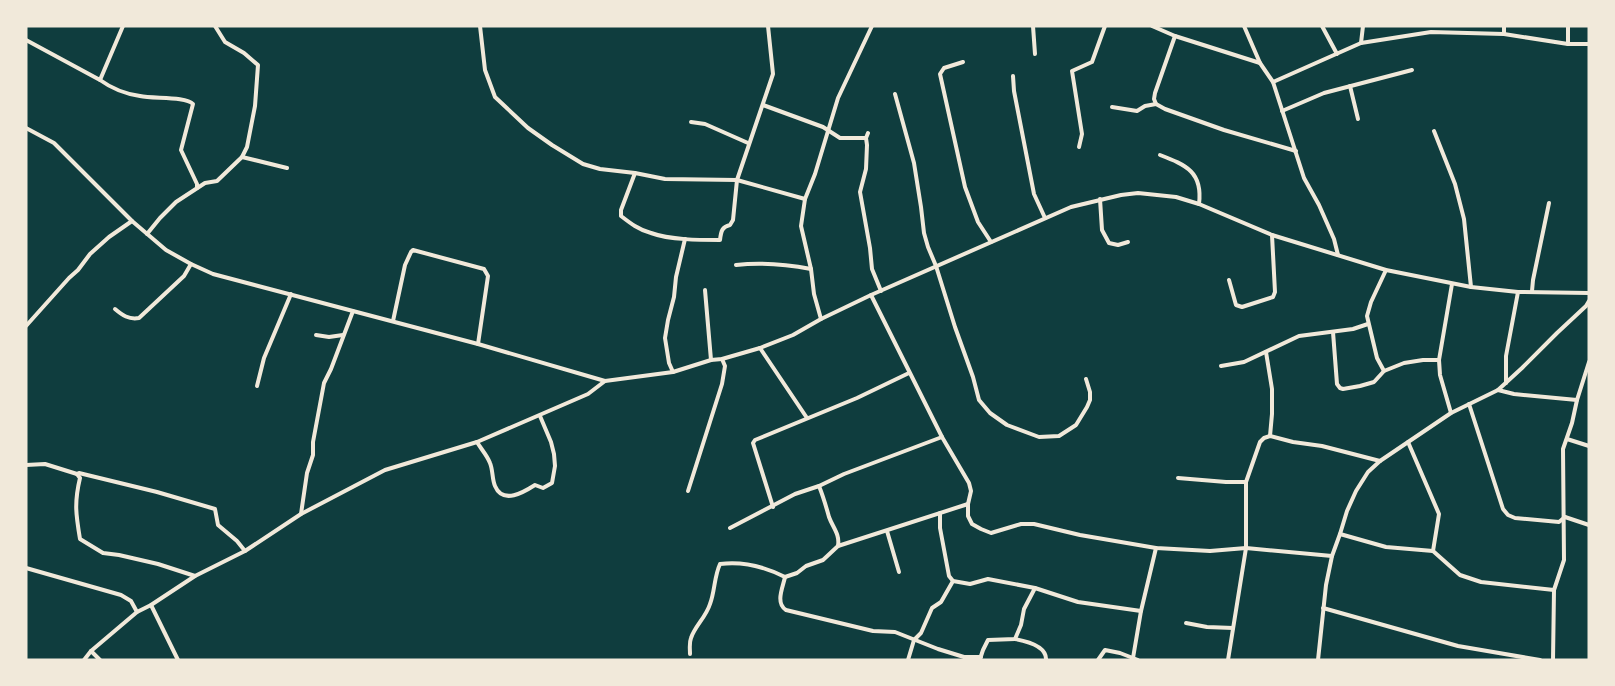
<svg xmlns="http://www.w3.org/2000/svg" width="1615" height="686" font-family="'Titillium Web',sans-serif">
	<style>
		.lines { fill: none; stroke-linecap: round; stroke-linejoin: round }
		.minor { stroke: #f1e9da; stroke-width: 4 }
	</style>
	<rect width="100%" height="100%" fill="#0f3d3e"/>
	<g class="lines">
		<g class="minor">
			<path d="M480,26L485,70L495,97L528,128L552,145L583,164L600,169L635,173L665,179L737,180L805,199"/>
			<path d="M1033,26L1035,54"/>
			<path d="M1152,26L1175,36L1260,63"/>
			<path d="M1244,26L1260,63L1273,82L1304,178L1319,205L1334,239L1338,255"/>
			<path d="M1322,26L1337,54"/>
			<path d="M1504,26V34"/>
			<path d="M1175,36L1155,93L1154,99L1156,104L1165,109L1224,130L1296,151"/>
			<path d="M26,40L100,80L123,26"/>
			<path d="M1361,43L1363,26"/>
			<path d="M1568,44V26"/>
			<path d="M963,62L944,68L940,74L965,187L978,222L991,242"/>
			<path d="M1013,76L1014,91L1034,194L1045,218"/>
			<path d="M100,80C111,88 126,94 140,96C153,99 186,96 193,104L181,150L197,184V188"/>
			<path d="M1273,82L1361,43L1431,32L1504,34L1568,44H1589"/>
			<path d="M1350,86L1358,119"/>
			<path d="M895,94L914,163L921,207L924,233L928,247L936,266L955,327L973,377L979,400L990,413L1007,425L1039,437L1059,436L1076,425L1087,407L1090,400V392L1086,379"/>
			<path d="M763,105L823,127L840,138H866"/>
			<path d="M1112,107L1137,111L1145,106L1156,104"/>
			<path d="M1282,111L1324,93L1412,70"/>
			<path d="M691,122L705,124L748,143"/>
			<path d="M26,128L54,143L132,221L166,250L191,264L213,274L478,344L605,381L673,372L711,360L722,359L760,348L793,335L821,319L871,295L1071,207L1121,195L1138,193L1176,197L1199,204L1272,235L1386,270L1471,287L1518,292L1589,293"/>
			<path d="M1434,131L1455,184L1464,219L1471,287"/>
			<path d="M868,133L866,138L867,145L866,169L860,192L870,248L872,269L881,291"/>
			<path d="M1079,147L1082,134L1072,71L1092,62L1105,26"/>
			<path d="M1160,155C1186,165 1203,172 1199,204"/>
			<path d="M242,157L287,168"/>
			<path d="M635,173L621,210V216C630,223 639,230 651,233C670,240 700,240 720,240C721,231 722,227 730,225L733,220L737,180L773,74L768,26"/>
			<path d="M1100,199L1102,230L1109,243L1118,245L1128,242"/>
			<path d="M147,234L160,218L176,202L205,183L217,181L242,157L247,147L255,106L258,65L244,53L225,42L215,26"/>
			<path d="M736,265C761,262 785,264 811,269"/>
			<path d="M1229,280L1236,305L1242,307L1273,297L1275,292L1272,235"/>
			<path d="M705,290L711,360"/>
			<path d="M1532,291L1533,280L1549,203"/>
			<path d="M871,295L942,437L969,483L971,491L968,504V516L972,524L981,529L991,533L1021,524H1034L1080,535L1156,548L1210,551L1246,548L1332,556"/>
			<path d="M115,309C122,315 129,320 139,318L184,276L191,264"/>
			<path d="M821,319L814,294L811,269L801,226L805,199L815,174L838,98L872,26"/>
			<path d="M393,321L405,265L411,252L413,250L484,269L488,276L478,344"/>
			<path d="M26,326L69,278L78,270L90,254L109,237L132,221"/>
			<path d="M1333,332L1337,384L1340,388L1343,389L1360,386L1374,382L1384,371L1404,363L1423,360H1439"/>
			<path d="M316,335L329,337L343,335"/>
			<path d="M760,348L807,418"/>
			<path d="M1266,352L1272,389V414L1270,436"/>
			<path d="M1221,366L1244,362L1299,336L1353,329L1368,324"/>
			<path d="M1384,371L1377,358L1367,316L1371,302L1386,270"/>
			<path d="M673,372L669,363L665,338L668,320L674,297L676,277L685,239"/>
			<path d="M1506,383V356L1518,292"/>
			<path d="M257,386L264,358L291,294"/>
			<path d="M1498,390L1514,394L1577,400"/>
			<path d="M1469,404L1503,509L1508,515L1515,518L1559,522L1565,517"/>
			<path d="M1451,413L1440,375L1439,360L1452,284"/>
			<path d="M1567,439L1589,446"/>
			<path d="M477,442C481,449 487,455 490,463C493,470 492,479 495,486C503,505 524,492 535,485L543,488L552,483L555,466L554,454L551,442L540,416"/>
			<path d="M1408,442L1439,514L1433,551"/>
			<path d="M26,465L45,464L77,474L80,478C74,503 76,515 80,539L103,553L119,555L158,564L195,576"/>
			<path d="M77,474L79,473L157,492L215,509L218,525L237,541L245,551"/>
			<path d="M1178,478L1226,482H1246"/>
			<path d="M819,486C823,496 826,506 829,517C833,528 840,534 838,546"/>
			<path d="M688,491L722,384L725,366L722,359"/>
			<path d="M773,507L753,443L755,440L857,398L909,373"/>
			<path d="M940,513V528L949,576L953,581L970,584L988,579L1035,588L1078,602L1141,611"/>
			<path d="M301,514L307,473L313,455V442L324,383L331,369L353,311"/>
			<path d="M1565,517L1589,525"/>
			<path d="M730,528L795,494L819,486L844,474L942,437"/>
			<path d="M887,531L899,572"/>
			<path d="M1340,534L1386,547L1433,551L1460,575L1481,582L1554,590"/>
			<path d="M26,568L121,595L131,601L137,612"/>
			<path d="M785,577C783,587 775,603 786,610L873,631L895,632L938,649L964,657H981"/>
			<path d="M151,605L178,660"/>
			<path d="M1323,608L1458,646L1540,660"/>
			<path d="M1186,623L1207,627L1233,628"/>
			<path d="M1015,639C1026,641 1047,646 1046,660"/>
			<path d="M91,651L100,660"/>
			<path d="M690,654C690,649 689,643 691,638C695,626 706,617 710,604C715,591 714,577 720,564C742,561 765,567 785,577L797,573L806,566L823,560L838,546L968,504"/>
			<path d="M1133,658L1141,611L1156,548"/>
			<path d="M980,659L983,650L988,640L1015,639L1021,625L1024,609L1035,588"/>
			<path d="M84,660L91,651L137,612L151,605L195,576L245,551L301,514L385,470L477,442L588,394L605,381"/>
			<path d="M908,660L914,640L921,633L932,608L941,602L953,581"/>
			<path d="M1098,660L1105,650L1120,653L1138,660"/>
			<path d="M1228,660L1246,548V482L1260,442L1264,438L1270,436L1293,442L1322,446L1380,461"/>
			<path d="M1318,660L1326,585L1332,556L1340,534L1347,511L1356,491L1368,472L1380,461L1451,413L1498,390L1522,368L1557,333L1586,306L1589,301"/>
			<path d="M1553,660L1554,590L1564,560L1563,449L1572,423L1577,400L1589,362"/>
		</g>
	</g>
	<rect width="1615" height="686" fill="none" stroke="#f1e9da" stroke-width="55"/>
</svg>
